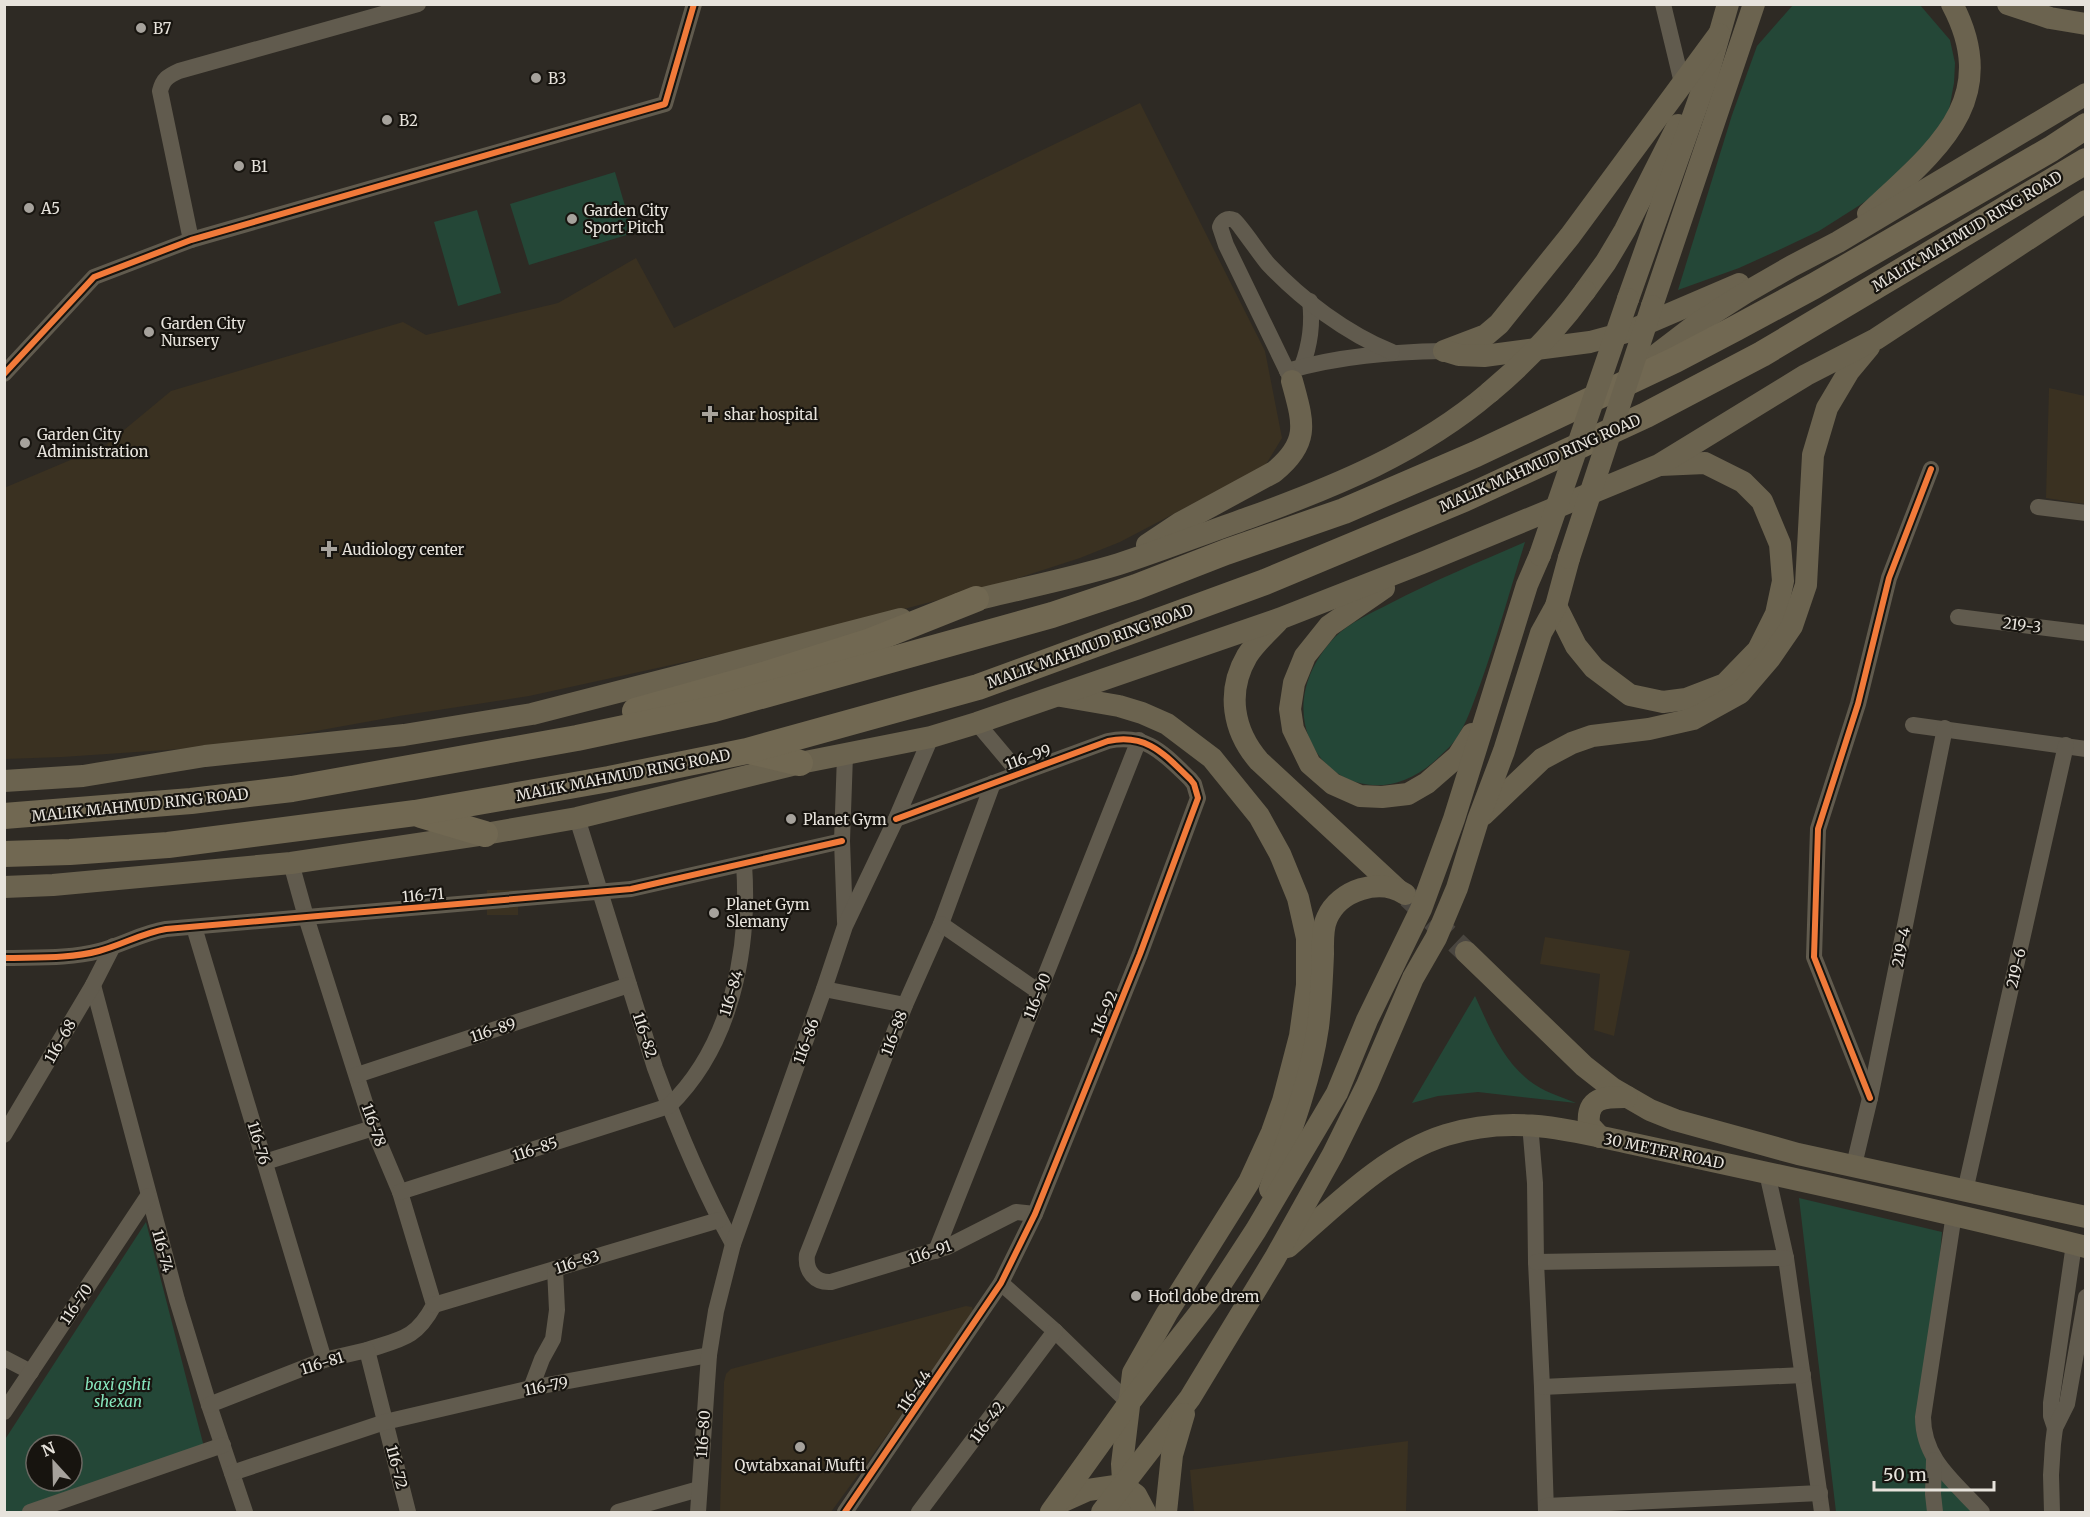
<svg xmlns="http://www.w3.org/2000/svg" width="2090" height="1517" font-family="Merriweather,serif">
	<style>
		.built { fill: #3a3121 }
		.green { fill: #244737; fill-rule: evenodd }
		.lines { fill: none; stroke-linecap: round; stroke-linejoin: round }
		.major-tunnel { stroke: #4a4640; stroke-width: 22; stroke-dasharray: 22 11; stroke-linecap: butt }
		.minor { stroke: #615b4e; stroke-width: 16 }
		.major { stroke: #6b634f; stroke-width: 22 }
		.highway { stroke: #716852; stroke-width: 26 }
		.major-bridge { stroke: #6b634f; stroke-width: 22 }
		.cycleway-casing { stroke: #17140f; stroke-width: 10 }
		.cycleway { stroke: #f17a3a; stroke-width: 6 }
		.poi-dot { fill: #a6a29c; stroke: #17140f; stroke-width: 2 }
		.labels { text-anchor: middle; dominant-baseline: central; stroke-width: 4.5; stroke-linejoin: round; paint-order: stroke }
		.poi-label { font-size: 15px; fill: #e7e3dc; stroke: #17140f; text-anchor: start }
		.street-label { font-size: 15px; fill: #e7e3dc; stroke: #17140f }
		.park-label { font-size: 15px; font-style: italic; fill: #88e7be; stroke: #17140f }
	</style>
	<rect width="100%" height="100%" fill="#2e2a24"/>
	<g class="built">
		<path d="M1140,103L1265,351L1282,438L1265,466L1120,542L1080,558L1003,583L790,639L529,696L399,716L266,740L211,747L62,757L5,759L4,488L106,445L171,391L403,322L426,335L558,303L636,258L674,328Z"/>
		<path d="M2049,388L2085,396V504L2046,498Z"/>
		<rect x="487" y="890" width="31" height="25"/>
		<path d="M1545,937L1630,951L1614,1036L1594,1030L1600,974L1540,964Z"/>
		<path d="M966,1306L972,1307L974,1315L831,1512H720L724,1382L726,1374L731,1369Z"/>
		<path d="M1408,1441L1406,1512H1194L1190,1470Z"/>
	</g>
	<g class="green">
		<path d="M1793,5H1920L1950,40L1955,63L1954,83L1949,110L1934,135L1876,194L1860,205L1819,231L1781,249L1739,268L1678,290L1732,115L1757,46Z"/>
		<path d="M615,172L633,233L529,265L510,204Z"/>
		<path d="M477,210L501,293L458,306L434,222Z"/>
		<path d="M1525,542C1510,590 1497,638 1480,685C1473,703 1467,723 1456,739C1452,745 1446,750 1441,755C1357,840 1249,728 1335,637C1349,623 1371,613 1389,604C1433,581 1479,562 1525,542Z"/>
		<path d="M1475,996C1492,1033 1507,1072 1546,1091C1555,1095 1566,1099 1576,1103L1478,1092L1438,1096L1412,1103Z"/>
		<path d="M1799,1198L1942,1232L1923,1440L1980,1512H1836Z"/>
		<path d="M146,1222L204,1447L26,1512H5L4,1441ZM36,1445H72V1481H36Z"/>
	</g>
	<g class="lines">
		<path class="major-tunnel" d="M1408,897L1466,952"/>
		<g class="minor">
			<path d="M1663,4L1682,83"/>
			<path d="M191,240L160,91C163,79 168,76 179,71L418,4"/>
			<path d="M1302,366C1310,345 1313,324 1310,301"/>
			<path d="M1287,371C1339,356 1391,352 1444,351"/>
			<path d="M4,374L94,277L191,240L665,104L694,4"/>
			<path d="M1292,381L1226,245L1220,227C1222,221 1227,217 1234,220C1238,222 1261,256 1268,264C1302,300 1346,333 1392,352"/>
			<path d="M2038,507L2086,513"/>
			<path d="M1958,617L2086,633"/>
			<path d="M977,723L1019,773"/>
			<path d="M1913,725L2086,749"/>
			<path d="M993,783L941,924L905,1005L807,1255C805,1271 815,1283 831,1282L947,1247L1016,1212L1035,1214"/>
			<path d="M577,818L655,1068C677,1128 702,1188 733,1244"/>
			<path d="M291,863L306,917L373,1128L400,1192L434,1305C416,1339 401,1339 367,1350"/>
			<path d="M845,922L842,841L845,755"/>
			<path d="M941,924L1039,992"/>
			<path d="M194,927L324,1360"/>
			<path d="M4,958C35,957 69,959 99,951C122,945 142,933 166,929L631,889L842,841"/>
			<path d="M93,985L177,1300L209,1405L245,1512"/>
			<path d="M824,989L905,1005"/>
			<path d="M357,1075L629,985"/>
			<path d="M1870,1098L1814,957L1818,829L1858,704L1889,578L1931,469"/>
			<path d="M1530,1124L1535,1183L1536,1262L1542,1387L1546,1512"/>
			<path d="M4,1135L93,985L113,946"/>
			<path d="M265,1162L373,1128"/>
			<path d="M1854,1165L1870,1098L1945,728"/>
			<path d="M1767,1173L1786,1258L1822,1512"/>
			<path d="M1965,1191L2066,745"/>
			<path d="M400,1192L669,1106C732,1045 750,949 744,864"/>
			<path d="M1954,1214L1923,1417C1923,1460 1955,1482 1982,1512"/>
			<path d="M936,1251L1139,740"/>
			<path d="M1536,1262L1786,1258"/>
			<path d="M1001,1283L1055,1331L1129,1403"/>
			<path d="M434,1305L719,1220"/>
			<path d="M4,1358L31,1372"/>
			<path d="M1542,1387L1803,1375"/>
			<path d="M531,1388L542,1359L553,1339L557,1310L555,1269"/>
			<path d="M209,1405L324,1360L367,1350L408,1512"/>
			<path d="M4,1412L148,1196"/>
			<path d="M2055,1428L2051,1416V1403L2074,1244"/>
			<path d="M1934,1460L1933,1494L1935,1512"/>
			<path d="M232,1473L385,1422L531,1388L709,1355"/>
			<path d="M1546,1506L1820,1493"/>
			<path d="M30,1512L223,1445"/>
			<path d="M618,1512L699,1489"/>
			<path d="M698,1512L709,1355L716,1311L733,1244L824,989L845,926L896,819L931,737"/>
			<path d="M845,1512L1001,1283L1035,1214L1140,954L1198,798L1194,784L1190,779C1164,754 1147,733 1108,741L896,819"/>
			<path d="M919,1512L1055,1331"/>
			<path d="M2052,1512L2051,1475L2053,1444L2055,1428L2067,1404L2086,1297"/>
		</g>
		<g class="major">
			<path d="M2008,4L2050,18L2086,24"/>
			<path d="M1868,214C1933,152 2004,102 1952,4"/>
			<path d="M1585,291L1606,262L1625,230L1678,125"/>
			<path d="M1628,299L1708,74L1728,4"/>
			<path d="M1652,306L1754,4"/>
			<path d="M1444,351L1486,335L1499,324L1570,236L1719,34"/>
			<path d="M1446,351L1459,355L1484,356L1590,342L1627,332L1739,284"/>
			<path d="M1630,375L1698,323L1745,293L1792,266L1838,242L2086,94"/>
			<path d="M1147,545L1180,523L1274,472C1311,442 1303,422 1292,381"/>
			<path d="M1384,588L1329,626L1305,656L1294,683L1290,709L1293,729L1310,764L1333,784L1360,796L1382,797L1408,794L1427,783L1458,756L1472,734"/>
			<path d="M959,604C1012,590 1067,580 1119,564C1162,550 1205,533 1248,518C1334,487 1420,452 1490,392"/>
			<path d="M1556,606L1576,646L1594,668L1630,695L1663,702L1686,699L1725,684L1758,650L1776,614L1783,581L1780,544L1762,501L1743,482L1705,463L1660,465"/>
			<path d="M1278,621C1268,632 1255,643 1247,656C1226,692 1233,731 1259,761L1397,889"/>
			<path d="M1061,696L1119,706L1142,713L1167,724L1212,758L1259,816L1280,854L1298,898L1307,938V985L1300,1036L1283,1101L1272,1132L1249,1182L1167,1313L1133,1373L1122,1464L1125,1512"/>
			<path d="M4,781L83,776L205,756L404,735L532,714L901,619"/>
			<path d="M1483,815L1542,759L1572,743L1592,736L1649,729L1693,719L1740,693L1770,658L1792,626L1806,585L1813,455L1827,408L1849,371L1869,347"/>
			<path d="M4,887L53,885L291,863L485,834L577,818L800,763L931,737L977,723L1279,619L1422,563L1659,465L1806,375L1876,339L2086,201"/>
			<path d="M1466,952L1584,1066L1612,1088L1650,1110L1675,1120L1798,1154L2086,1217"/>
			<path d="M1600,1137L1589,1125C1586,1096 1606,1097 1627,1097"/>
			<path d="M1270,1189C1289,1136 1310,1083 1318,1027C1321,1003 1322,978 1323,954C1323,942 1322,929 1327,918C1339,890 1380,877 1405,894"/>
			<path d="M1288,1247C1335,1206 1385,1154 1446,1135C1513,1114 1568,1130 1634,1144C1675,1153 1717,1162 1758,1171C1868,1195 1977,1219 2086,1247"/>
			<path d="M1059,1503L1088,1490L1122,1485L1136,1495L1145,1512"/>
			<path d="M1051,1512L1129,1403L1215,1293L1256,1230L1337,1093L1367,1020L1421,909L1454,819L1527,585L1540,555"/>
			<path d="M1102,1512L1190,1398L1275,1258L1333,1154L1367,1085L1413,978L1436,938L1457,888L1478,820L1504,751L1541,633L1556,606L1569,558"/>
			<path d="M1166,1512L1172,1455L1184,1414"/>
		</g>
		<g class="highway">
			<path d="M635,711L770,673L868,642L976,599"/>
			<path d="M750,751L800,763"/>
			<path d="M421,815L485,834"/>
			<path d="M4,816L191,801L292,789L577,738L714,709L1052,615L1136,587L1226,552L1344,511L1476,454L1675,360L1736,328L1814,286L2051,149L2086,126"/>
			<path d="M4,854L70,852L168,845L415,813L501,798L609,779L747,751L978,687L1265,582L1464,499L1646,415L1762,354L2086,161"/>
		</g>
		<g class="major-bridge">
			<path d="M1490,392C1526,362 1557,329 1585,291"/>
			<path d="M1540,555L1628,299"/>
			<path d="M1569,558L1652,306"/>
		</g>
		<g class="cycleway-casing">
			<g id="cycleway">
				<path d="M4,374L94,277L191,240L665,104L694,4"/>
				<path d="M4,958C35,957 69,959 99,951C122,945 142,933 166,929L631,889L842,841"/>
				<path d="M1870,1098L1814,957L1818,829L1858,704L1889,578L1931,469"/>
				<path d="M845,1512L1001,1283L1035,1214L1140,954L1198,798L1194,784L1190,779C1164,754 1147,733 1108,741L896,819"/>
			</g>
		</g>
		<use href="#cycleway" class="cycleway"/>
	</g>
	<g class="poi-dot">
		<circle cx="141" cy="28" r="6"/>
		<circle cx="536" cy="78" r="6"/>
		<circle cx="387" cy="120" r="6"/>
		<circle cx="239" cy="166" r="6"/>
		<circle cx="29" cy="208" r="6"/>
		<circle cx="572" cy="219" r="6"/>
		<circle cx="149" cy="332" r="6"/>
		<path d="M707 405h6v6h6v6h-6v6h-6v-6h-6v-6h6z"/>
		<circle cx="25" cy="443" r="6"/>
		<path d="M326 540h6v6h6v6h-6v6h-6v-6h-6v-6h6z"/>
		<circle cx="791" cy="819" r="6"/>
		<circle cx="714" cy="913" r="6"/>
		<circle cx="1136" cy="1296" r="6"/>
		<circle cx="800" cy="1447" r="6"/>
	</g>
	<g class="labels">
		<g class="poi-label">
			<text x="153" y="28">B7</text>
			<text x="548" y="78">B3</text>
			<text x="399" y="120">B2</text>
			<text x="251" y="166">B1</text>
			<text x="41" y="208">A5</text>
			<text x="584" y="210">Garden City<tspan x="584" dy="17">Sport Pitch</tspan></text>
			<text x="161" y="323">Garden City<tspan x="161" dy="17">Nursery</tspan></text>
			<text x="724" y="414">shar hospital</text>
			<text x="37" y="434">Garden City<tspan x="37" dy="17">Administration</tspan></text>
			<text x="342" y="549">Audiology center</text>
			<text x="803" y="819">Planet Gym</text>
			<text x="726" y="904">Planet Gym<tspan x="726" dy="17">Slemany</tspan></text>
			<text x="1148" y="1296">Hotl dobe drem</text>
			<text x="800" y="1465" text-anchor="middle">Qwtabxanai Mufti</text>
		</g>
		<g class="street-label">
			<text transform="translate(1967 231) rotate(-31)">MALIK MAHMUD RING ROAD</text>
			<text transform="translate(1540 463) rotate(-24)">MALIK MAHMUD RING ROAD</text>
			<text transform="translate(2022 625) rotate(7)">219-3</text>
			<text transform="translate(1090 646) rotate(-20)">MALIK MAHMUD RING ROAD</text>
			<text transform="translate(1028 757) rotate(-20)">116-99</text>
			<text transform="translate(623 775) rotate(-11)">MALIK MAHMUD RING ROAD</text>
			<text transform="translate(140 805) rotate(-6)">MALIK MAHMUD RING ROAD</text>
			<text transform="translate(423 895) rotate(-5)">116-71</text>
			<text transform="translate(1901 947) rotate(-79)">219-4</text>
			<text transform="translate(2016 968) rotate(-77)">219-6</text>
			<text transform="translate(731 993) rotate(-73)">116-84</text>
			<text transform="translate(1037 996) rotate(-68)">116-90</text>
			<text transform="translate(1104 1013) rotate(-68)">116-92</text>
			<text transform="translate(493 1030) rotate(-18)">116-89</text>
			<text transform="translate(894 1033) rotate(-69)">116-88</text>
			<text transform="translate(645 1035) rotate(72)">116-82</text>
			<text transform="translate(60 1041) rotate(-60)">116-68</text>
			<text transform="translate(806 1041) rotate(-70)">116-86</text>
			<text transform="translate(374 1125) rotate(70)">116-78</text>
			<text transform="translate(259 1143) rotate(73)">116-76</text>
			<text transform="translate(535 1149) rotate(-18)">116-85</text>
			<text transform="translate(1664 1151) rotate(12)">30 METER ROAD</text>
			<text transform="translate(163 1251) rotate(75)">116-74</text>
			<text transform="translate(930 1252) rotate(-19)">116-91</text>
			<text transform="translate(577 1262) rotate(-17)">116-83</text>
			<text transform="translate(76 1304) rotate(-56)">116-70</text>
			<text transform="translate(322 1363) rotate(-17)">116-81</text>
			<text transform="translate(546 1386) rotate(-11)">116-79</text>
			<text transform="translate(914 1391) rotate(-56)">116-44</text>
			<text transform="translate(987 1422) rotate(-53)">116-42</text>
			<text transform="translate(703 1434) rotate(-86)">116-80</text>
			<text transform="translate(397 1467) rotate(75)">116-72</text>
		</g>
		<g class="park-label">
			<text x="118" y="1384">baxi gshti<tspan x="118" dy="17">shexan</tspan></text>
		</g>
	</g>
	<rect width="2090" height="1517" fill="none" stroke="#e7e3dc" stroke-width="12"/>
	<g transform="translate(54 1463) rotate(338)"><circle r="28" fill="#17140f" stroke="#6a6761" stroke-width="1.5"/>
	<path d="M0-4.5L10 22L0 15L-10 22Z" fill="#a6a29c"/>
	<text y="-9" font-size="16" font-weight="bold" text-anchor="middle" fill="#e7e3dc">N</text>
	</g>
	<path d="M1874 1481v9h120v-9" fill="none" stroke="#e7e3dc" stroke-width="3"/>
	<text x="1883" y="1481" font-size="18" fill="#e7e3dc" stroke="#17140f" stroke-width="4.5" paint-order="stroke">50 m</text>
</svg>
